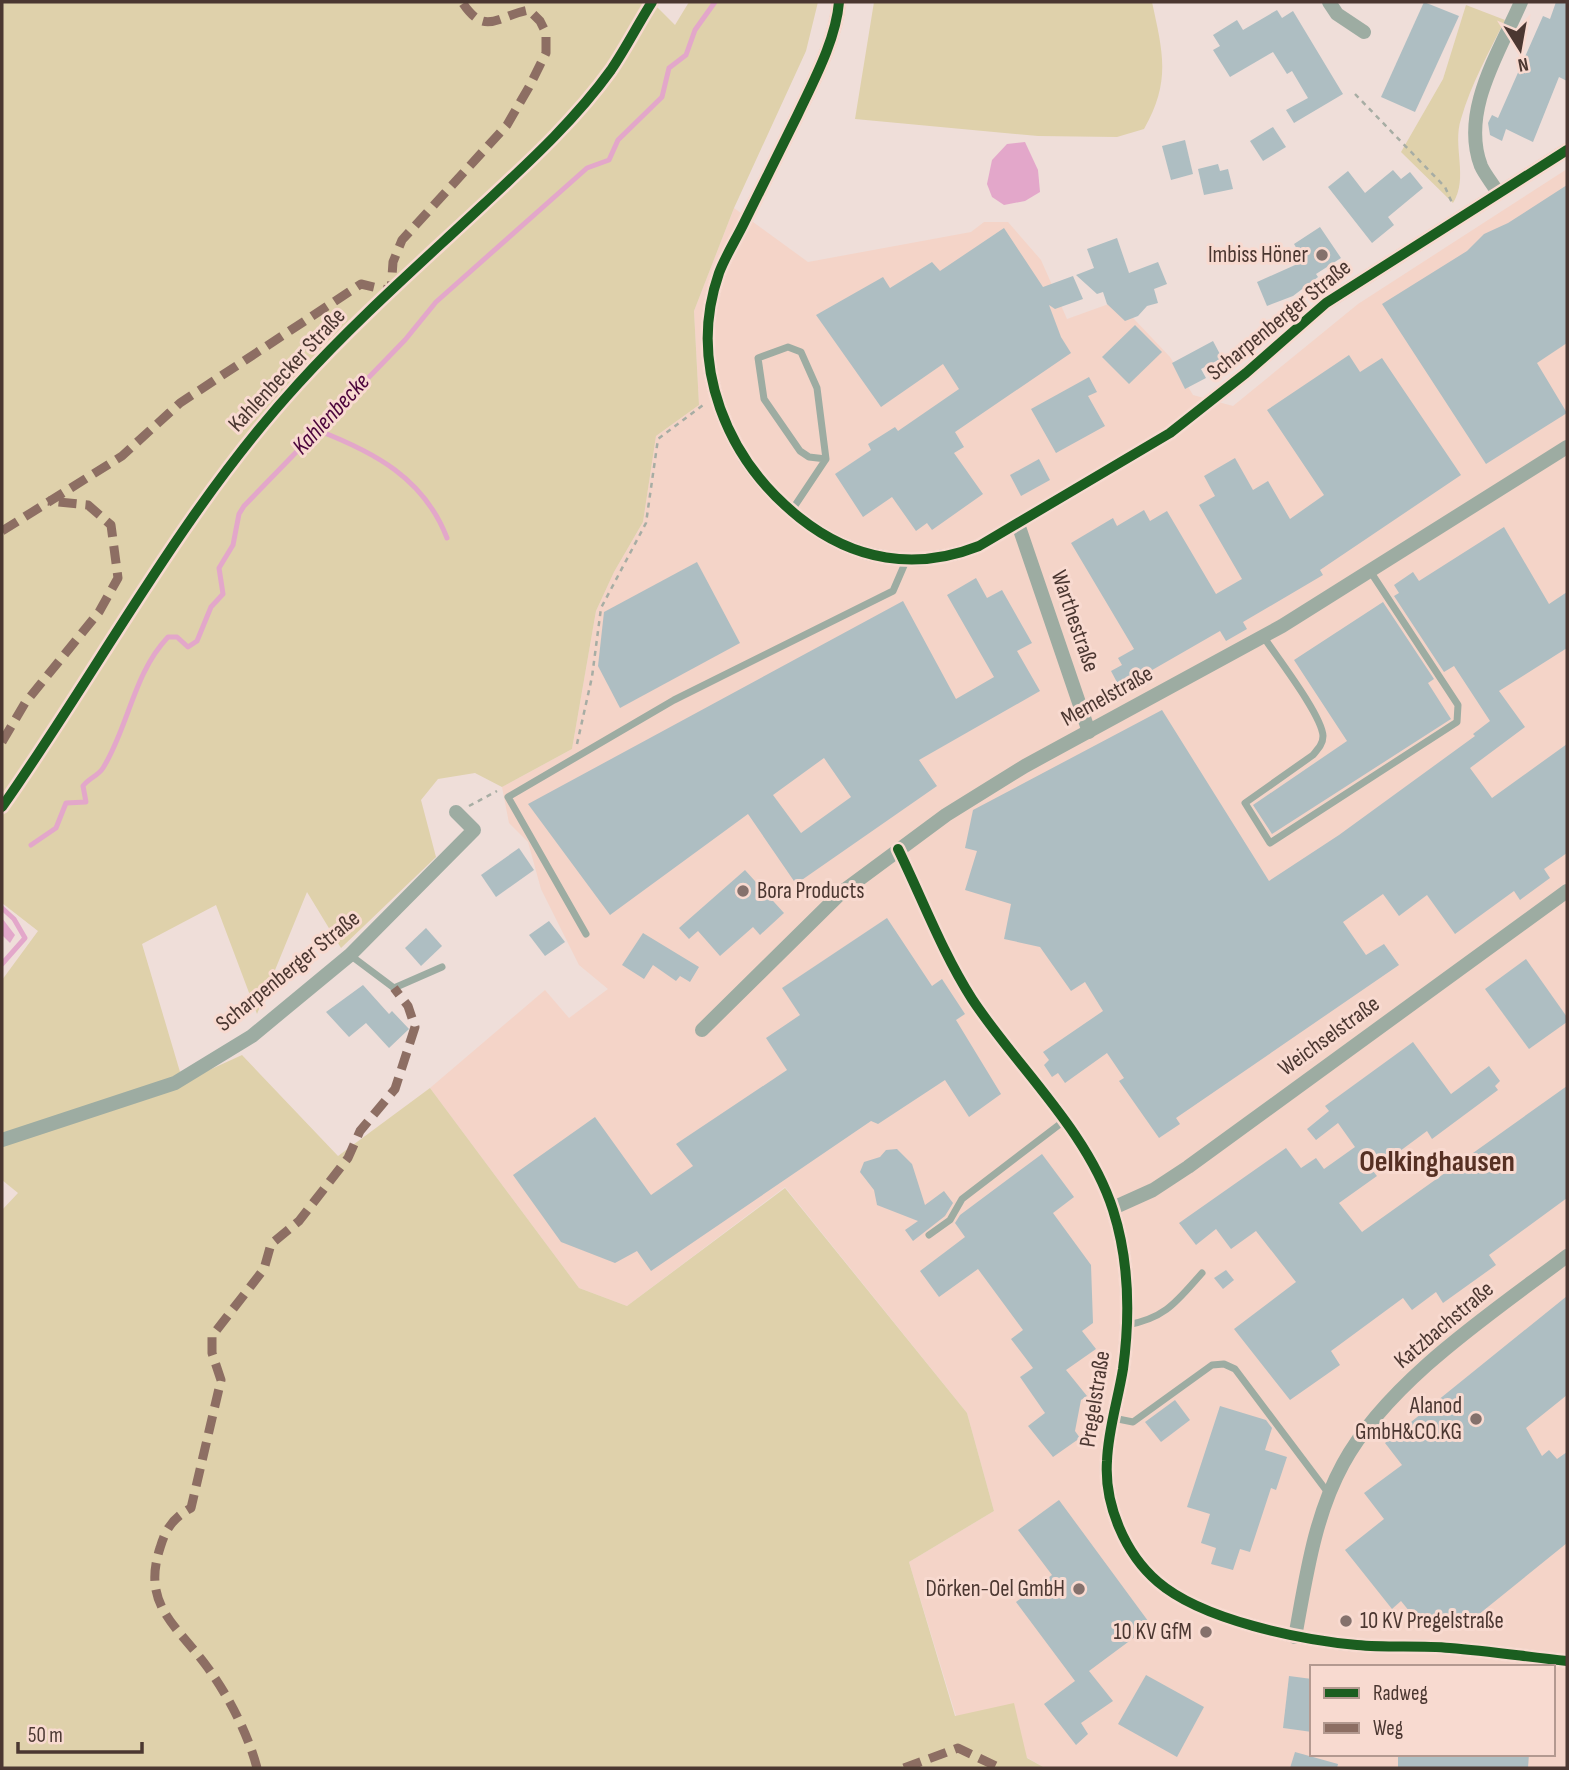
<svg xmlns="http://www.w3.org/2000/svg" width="1569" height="1770" font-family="'Sofia Sans Condensed',sans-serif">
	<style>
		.built { fill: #f4d4c8; fill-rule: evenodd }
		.green { fill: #dfd1ab }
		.water { fill: #e3a7ca }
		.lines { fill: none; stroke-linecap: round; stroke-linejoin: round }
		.stream { stroke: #e3a7ca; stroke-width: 5 }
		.building { fill: #aebec2; fill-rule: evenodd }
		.path { stroke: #a7ada4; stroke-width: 2.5; stroke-dasharray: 5 5; stroke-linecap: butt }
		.service { stroke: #9daca2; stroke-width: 7 }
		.minor { stroke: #9daca2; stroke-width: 14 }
		.quiet { stroke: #8d6e63; stroke-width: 9; stroke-dasharray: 18 9; stroke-linecap: butt }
		.cycleway-casing { stroke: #f8dad0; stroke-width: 15 }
		.cycleway { stroke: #1b5e20; stroke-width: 10 }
		.poi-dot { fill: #84716c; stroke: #f8dad0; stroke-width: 2.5 }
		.labels { text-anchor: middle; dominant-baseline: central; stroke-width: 6; stroke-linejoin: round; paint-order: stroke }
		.poi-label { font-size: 23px; fill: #4b3731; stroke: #f8dad0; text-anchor: end }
		.street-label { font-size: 23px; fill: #4b3731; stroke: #f8dad0 }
		.water-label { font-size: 24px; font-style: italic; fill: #4b043b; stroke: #f8dad0 }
		.district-label { font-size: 30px; font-weight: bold; fill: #563023; stroke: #f8dad0 }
	</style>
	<rect width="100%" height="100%" fill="#efded9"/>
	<path class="built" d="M1567,169V1768H1045L956,1716L909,1562L994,1511L967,1413L785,1187L627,1306L579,1288L430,1088L545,990L569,1018L608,989L579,965L541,889L528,842L509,823L502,787L572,749L596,611L614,572L643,522L656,436L699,405L694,311L734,208L808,262L971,232L984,222H1008L1041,260L1067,319L1117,301L1170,357L1193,395L1233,406L1358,304ZM1312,1667H1553V1754H1312Z"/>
	<g class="green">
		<path d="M2,2H652L675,25L689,2H818L806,51L734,208L694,311L699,405L656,436L643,522L614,572L596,611L572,749L502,787L475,773L438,779L421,800L436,857L341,948L307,892L257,1014L216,905L142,944L183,1082L242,1055L338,1156L430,1088L579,1288L627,1306L785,1188L967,1413L994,1511L909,1562L955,1716L1014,1703L1027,1758L1045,1768H2V1210L18,1193L2,1180V980L38,931L2,903Z"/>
		<path d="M874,2H1152C1163,53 1171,81 1144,129L1117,137L1038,136L855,119Z"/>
		<path d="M1466,5L1505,20C1489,52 1471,84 1461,119C1452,146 1469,178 1453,203L1401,152L1443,79Z"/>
	</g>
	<g class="water">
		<path d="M1025,142L1038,170L1040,192L1025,201L1004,205L992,197L987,184L992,160L1007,144Z"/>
		<path d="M2,918L15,935L10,943L2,935Z"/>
	</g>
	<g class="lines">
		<g class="stream">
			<path d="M317,430C374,452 424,478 447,538"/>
			<path d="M31,845L56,828L66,803L86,802L83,786C89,778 98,776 103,768C129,726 133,674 168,637H177L188,647L197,641L211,607L223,594L219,568L233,545L239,514L244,506L405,340L436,302L587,168L609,160L618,140L662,97L669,68L686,55L695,30L715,2"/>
			<path d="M2,908L14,919L25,938L2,964"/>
		</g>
	</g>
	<g class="building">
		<path d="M1424,2L1459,16L1415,112L1381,97Z"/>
		<path d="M1556,2H1567V81L1559,77L1533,142L1506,129L1502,141L1490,135L1488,123L1492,115L1498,118L1543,16L1550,19Z"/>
		<path d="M1277,10L1282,18L1293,11L1343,94L1294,123L1286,110L1308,98L1292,71L1287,74L1273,52L1230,77L1213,50L1220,46L1213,35L1237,20L1243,30Z"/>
		<path d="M1273,127L1286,147L1263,161L1250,141Z"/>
		<path d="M1185,140L1193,174L1171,180L1162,146Z"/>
		<path d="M1218,164L1220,171L1228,169L1233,189L1204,195L1198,169Z"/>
		<path d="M1393,170L1401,179L1410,172L1423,188L1388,217L1394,225L1372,243L1328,187L1348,171L1365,193Z"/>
		<path d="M1567,185V343L1537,363L1567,413L1486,464L1382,304L1467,251L1484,234L1508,223Z"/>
		<path d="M1320,227L1341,258L1316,274L1318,277L1293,296L1267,306L1257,282L1304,261L1294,244Z"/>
		<path d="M1004,228L1043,287L1073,276L1083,299L1055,309L1049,305L1061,337L1071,353L955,432L964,447L954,453L983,494L932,530L927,523L916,531L892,497L863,517L835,474L871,450L868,444L895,427L898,431L959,389L943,364L881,407L816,315L883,277L890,288L932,262L940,271Z"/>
		<path d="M1117,238L1129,273L1158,262L1167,284L1154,289L1158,303L1147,306L1138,316L1125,321L1107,304L1103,292L1097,294L1076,275L1094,268L1087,249Z"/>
		<path d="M1135,325L1162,352L1129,384L1102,357Z"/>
		<path d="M1213,341L1222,358L1201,369L1206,378L1185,389L1172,363Z"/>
		<path d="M1349,355L1360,372L1382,358L1461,475L1320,570L1323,575L1243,622L1247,629L1226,641L1220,631L1147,673L1152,682L1138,689L1133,681L1120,688L1111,671L1122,665L1118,658L1134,649L1071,543L1113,518L1117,526L1144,510L1150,521L1167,511L1216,594L1242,579L1199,505L1215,496L1204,476L1235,458L1253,490L1268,481L1290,519L1324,495L1267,410Z"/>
		<path d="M1089,377L1097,392L1088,396L1105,426L1056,453L1031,409Z"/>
		<path d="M1039,459L1050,480L1021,496L1010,475Z"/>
		<path d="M1504,527L1549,604L1567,592V648L1499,691L1525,727L1470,768L1492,798L1567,744V853L1544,869L1550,878L1520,900L1514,891L1455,934L1427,895L1399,916L1383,894L1343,922L1366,955L1384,944L1399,965L1176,1118L1180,1124L1159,1138L1119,1081L1124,1078L1107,1053L1065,1083L1058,1073L1052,1077L1044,1065L1049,1060L1043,1052L1103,1011L1085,982L1071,991L1040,947L1004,939L1011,904L965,890L977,851L965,848L973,810L1162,710L1269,881L1339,835L1475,736L1473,734L1490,721L1454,666L1444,672L1394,596L1399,593L1394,585L1413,572L1419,581Z"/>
		<path d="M697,562L740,643L620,708L598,666L604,612Z"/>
		<path d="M976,578L987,598L1002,590L1032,643L1017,651L1040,691L919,760L937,786L796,884L748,814L610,915L528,804L903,601L956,699L994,677L947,595ZM824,758L851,797L801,833L773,795Z"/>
		<path d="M1383,602L1434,679L1428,683L1451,719L1272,834L1253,805L1347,741L1294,660Z"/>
		<path d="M519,848L534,870L496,897L481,875Z"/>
		<path d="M745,870L784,913L760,935L753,927L720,956L698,931L689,939L679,928Z"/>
		<path d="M887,918L932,986L942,979L965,1014L956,1020L1001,1094L969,1117L945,1080L878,1124L871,1121L651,1271L637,1251L615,1263L561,1242L513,1175L595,1117L651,1195L693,1166L676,1144L787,1070L766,1038L800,1015L782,988Z"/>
		<path d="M549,921L565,942L545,956L529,935Z"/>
		<path d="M426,928L442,946L421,966L405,948Z"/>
		<path d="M643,933L699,967L690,982L680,976L676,981L653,965L644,979L622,965Z"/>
		<path d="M1526,959L1567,1017V1022L1529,1049L1485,989Z"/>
		<path d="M363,985L389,1014L392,1011L409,1029L389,1048L366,1023L349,1037L326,1012Z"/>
		<path d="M1413,1042L1451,1094L1489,1066L1500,1081L1495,1086L1498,1090L1432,1139L1427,1131L1373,1171L1377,1176L1339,1203L1362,1232L1567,1086V1198L1489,1255L1496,1265L1443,1303L1436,1292L1412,1310L1403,1298L1331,1351L1340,1365L1290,1400L1234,1329L1296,1282L1256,1231L1231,1249L1216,1229L1196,1245L1179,1223L1286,1148L1301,1168L1316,1158L1324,1169L1355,1147L1338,1123L1316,1140L1307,1129L1329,1111L1325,1106Z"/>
		<path d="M897,1149L912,1164L925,1205L944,1191L953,1203L945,1216L913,1241L905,1230L918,1221L877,1205L874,1190L860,1172L864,1162L880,1157L886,1150Z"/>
		<path d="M1042,1154L1074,1197L1053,1213L1091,1265L1093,1323L1082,1331L1096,1349L1066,1370L1087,1396L1081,1400L1075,1431L1080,1438L1053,1457L1028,1426L1045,1413L1020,1377L1033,1368L1011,1339L1023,1330L978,1269L939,1297L920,1271L965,1237L955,1223L960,1215Z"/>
		<path d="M1226,1270L1234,1280L1223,1289L1214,1278Z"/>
		<path d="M1567,1296V1395L1526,1428L1542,1456L1549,1450L1557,1459L1567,1452V1543L1473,1619L1424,1616L1418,1622L1401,1601L1392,1609L1345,1550L1384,1519L1364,1493L1402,1465L1385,1443Z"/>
		<path d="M1175,1400L1190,1420L1161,1442L1145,1422Z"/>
		<path d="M1220,1406L1266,1420L1272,1428L1265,1450L1287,1457L1276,1490L1271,1488L1250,1552L1240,1549L1233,1570L1211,1564L1216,1548L1201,1543L1210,1514L1187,1507Z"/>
		<path d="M1059,1500L1151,1625L1089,1671L1113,1701L1081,1723L1088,1734L1076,1745L1044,1704L1075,1681L1016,1602L1052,1575L1018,1530Z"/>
		<path d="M1146,1675L1204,1707L1177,1757L1118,1724Z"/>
		<path d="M1289,1676L1312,1679V1732L1283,1728Z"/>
		<path d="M1295,1752L1338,1764L1337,1768H1290Z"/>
		<path d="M1398,1754H1529L1528,1768H1398Z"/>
	</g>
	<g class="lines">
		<g class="path">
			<path d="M1355,94L1445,187L1453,205"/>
			<path d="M577,744L592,677L601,608L646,523L658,439L703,405"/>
			<path d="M469,806L497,791"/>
		</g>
		<g class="service">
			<path d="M792,510L826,459L817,388L801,352L788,347L758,358L764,399L800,451L809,457L826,459"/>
			<path d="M1263,636C1276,656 1322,715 1323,736C1323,744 1318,749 1313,755L1245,803L1270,843L1457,722L1458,705L1370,571"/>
			<path d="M586,934L508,797L674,700L893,591L906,561"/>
			<path d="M350,955L394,988L442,967"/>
			<path d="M929,1235L950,1220L962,1199L1064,1121"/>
			<path d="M1127,1325C1166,1318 1177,1301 1202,1273"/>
			<path d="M1113,1418L1133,1422L1212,1365L1224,1364L1235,1369L1329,1494"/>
		</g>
		<g class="minor">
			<path d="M839,2C836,40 813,82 797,116C779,152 761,189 743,225C735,241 725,257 719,273C687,365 727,460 800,518C854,561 916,571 979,546L1170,433L1246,373L1326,303L1567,150"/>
			<path d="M1329,2L1337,14L1364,32"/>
			<path d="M1498,193C1493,184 1485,175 1481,166C1460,111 1500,51 1521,2"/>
			<path d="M1018,524L1089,732"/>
			<path d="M2,807C101,666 181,512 298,384C356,320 421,263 484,204C529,162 575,120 611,70C626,48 638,24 652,2"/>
			<path d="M898,849C922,898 942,952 972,999C1016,1066 1088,1131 1113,1210C1129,1260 1130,1317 1123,1369C1118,1400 1108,1430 1107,1461C1104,1504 1125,1554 1158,1582C1202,1620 1301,1640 1357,1645C1388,1648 1419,1645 1450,1648C1489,1651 1528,1657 1567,1661"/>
			<path d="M702,1030L842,892L946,815L1025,766L1282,626L1567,447"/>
			<path d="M2,1140L175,1083L252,1036L350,955L474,830L456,812"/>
			<path d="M1113,1208L1153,1190L1188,1167L1567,891"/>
			<path d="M1295,1637C1306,1578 1314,1517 1343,1464C1388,1381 1493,1312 1567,1256"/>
		</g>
		<g class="quiet">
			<path d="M2,531L122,456L180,403L361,284L391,291L393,262L402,240L507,125L529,87L546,53V33L540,21L529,10C497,16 485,37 462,2"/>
			<path d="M2,742L25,703L99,612L118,578L111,525L88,505L48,501"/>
			<path d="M257,1768C248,1734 229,1697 208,1668C178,1626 141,1606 160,1548C166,1528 173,1518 191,1508L221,1380L212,1353V1336L264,1269L271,1244L299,1221L348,1158L360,1131L395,1089L415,1027L408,1006L394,988"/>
			<path d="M904,1768L958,1748L1000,1768"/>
		</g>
		<g class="cycleway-casing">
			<g id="cycleway">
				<path d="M839,2C836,40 813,82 797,116C779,152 761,189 743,225C735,241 725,257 719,273C687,365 727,460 800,518C854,561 916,571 979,546L1170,433L1246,373L1326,303L1567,150"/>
				<path d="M2,807C101,666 181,512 298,384C356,320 421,263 484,204C529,162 575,120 611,70C626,48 638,24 652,2"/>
				<path d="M898,849C922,898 942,952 972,999C1016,1066 1088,1131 1113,1210C1129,1260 1130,1317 1123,1369C1118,1400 1108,1430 1107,1461C1104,1504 1125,1554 1158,1582C1202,1620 1301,1640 1357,1645C1388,1648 1419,1645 1450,1648C1489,1651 1528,1657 1567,1661"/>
			</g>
		</g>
		<use href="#cycleway" class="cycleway"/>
	</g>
	<g class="poi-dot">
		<circle cx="1322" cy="255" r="7"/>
		<circle cx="743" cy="891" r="7"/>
		<circle cx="1476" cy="1419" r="7"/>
		<circle cx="1079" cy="1589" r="7"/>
		<circle cx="1346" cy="1621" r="7"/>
		<circle cx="1206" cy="1632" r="7"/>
	</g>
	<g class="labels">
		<g class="poi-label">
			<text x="1308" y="255">Imbiss Höner</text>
			<text x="757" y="891" text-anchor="start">Bora Products</text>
			<text x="1462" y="1406">Alanod<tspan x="1462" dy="26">GmbH&amp;CO.KG</tspan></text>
			<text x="1065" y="1589">Dörken-Oel GmbH</text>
			<text x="1360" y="1621" text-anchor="start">10 KV Pregelstraße</text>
			<text x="1192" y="1632">10 KV GfM</text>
		</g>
		<g class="street-label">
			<text transform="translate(1279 320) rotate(-39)">Scharpenberger Straße</text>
			<text transform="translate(287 370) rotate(-47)">Kahlenbecker Straße</text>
			<text transform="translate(1075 621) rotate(71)">Warthestraße</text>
			<text transform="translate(1107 696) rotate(-29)">Memelstraße</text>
			<text transform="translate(288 971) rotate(-39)">Scharpenberger Straße</text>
			<text transform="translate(1329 1036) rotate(-36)">Weichselstraße</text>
			<text transform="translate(1444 1325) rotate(-40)">Katzbachstraße</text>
			<text transform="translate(1095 1399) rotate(-81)">Pregelstraße</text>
		</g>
		<g class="water-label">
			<text transform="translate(331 414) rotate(-47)">Kahlenbecke</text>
		</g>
		<g class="district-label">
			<text x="1437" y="1162">Oelkinghausen</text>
		</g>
	</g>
	<rect width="1569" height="1770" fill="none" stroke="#4b3731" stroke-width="7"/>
	<rect x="1310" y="1665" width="245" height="91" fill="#f8dad0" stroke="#b39990" stroke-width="2"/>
	<rect x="1324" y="1688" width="35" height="10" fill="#1b5e20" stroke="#b39990" stroke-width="2"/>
	<text x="1373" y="1700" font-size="21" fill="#4b3731">Radweg</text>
	<rect x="1324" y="1723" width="35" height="10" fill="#8d6e63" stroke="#b39990" stroke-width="2"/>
	<text x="1373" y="1735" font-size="21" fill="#4b3731">Weg</text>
	<g transform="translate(1520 49) rotate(169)" stroke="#f8dad0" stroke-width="5" paint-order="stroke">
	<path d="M0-5L12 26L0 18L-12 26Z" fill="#4b3731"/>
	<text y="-10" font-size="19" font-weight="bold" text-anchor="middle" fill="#4b3731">N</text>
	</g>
	<path d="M18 1742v10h124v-10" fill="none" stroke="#4b3731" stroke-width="3.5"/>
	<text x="28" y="1742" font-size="21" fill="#4b3731" stroke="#f8dad0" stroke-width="5" paint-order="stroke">50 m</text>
</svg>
